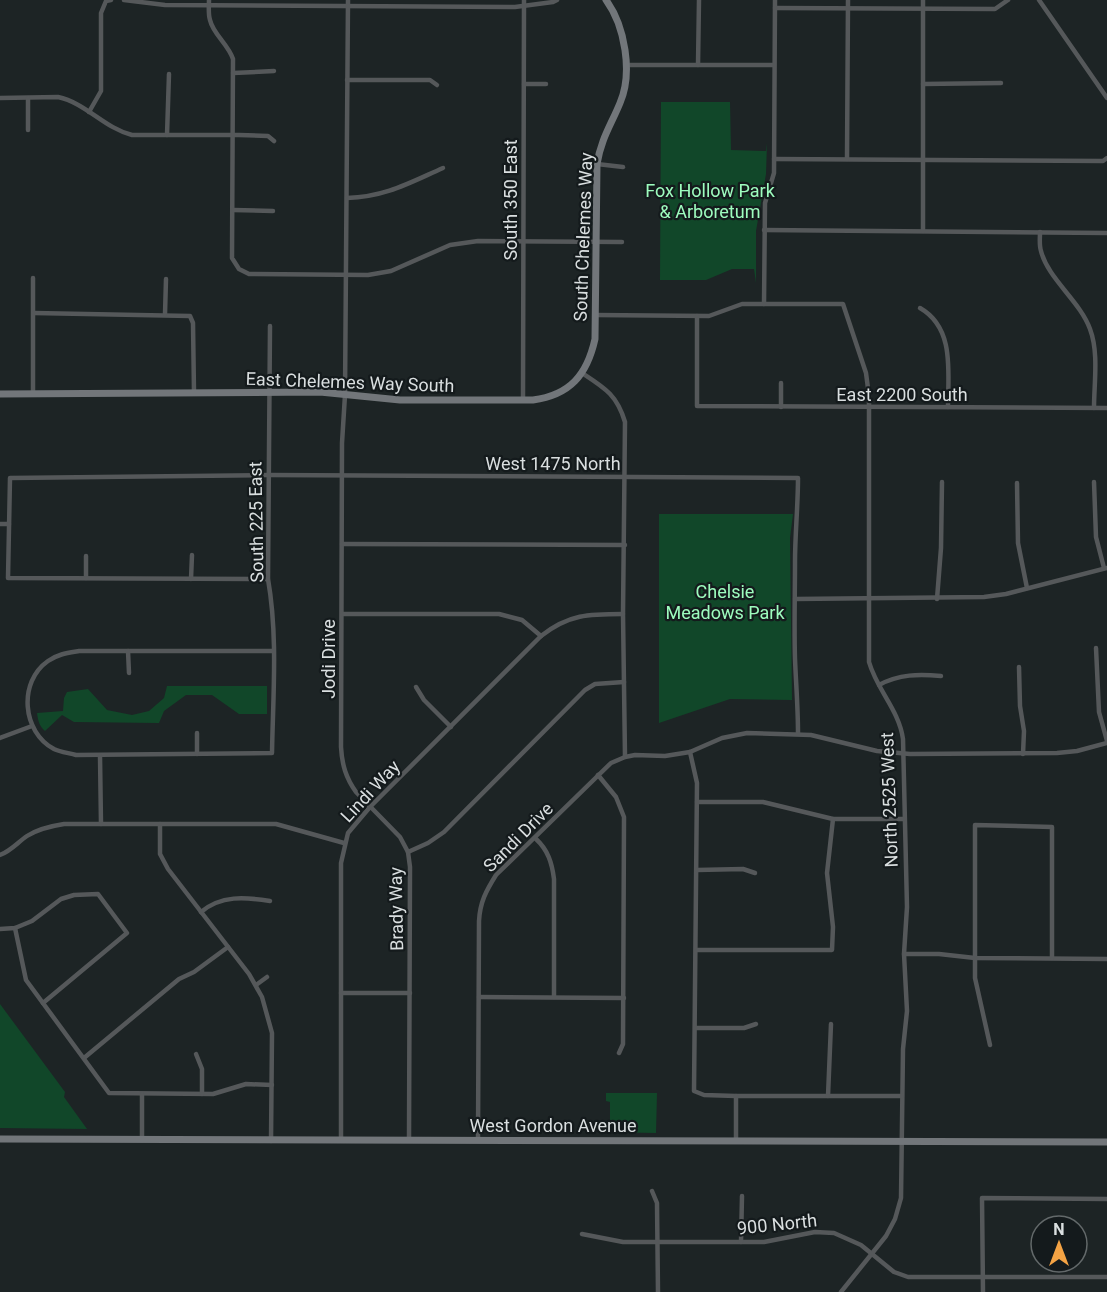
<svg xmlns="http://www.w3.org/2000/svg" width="1107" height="1292" font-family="Roboto,sans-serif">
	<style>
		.green { fill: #114729 }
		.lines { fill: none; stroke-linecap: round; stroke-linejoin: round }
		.street { stroke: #55585a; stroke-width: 4.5 }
		.secondary { stroke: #72767a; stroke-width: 7 }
		.labels { text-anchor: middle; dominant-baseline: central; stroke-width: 4.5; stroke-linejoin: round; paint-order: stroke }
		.park-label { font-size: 18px; fill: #9dfcbe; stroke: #141a1c }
		.street-label { font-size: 18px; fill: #dadfe0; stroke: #141a1c }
	</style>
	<rect width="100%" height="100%" fill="#1d2425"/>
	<g class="green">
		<path d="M661,102H730L731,150L766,151L767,143L766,174L756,231V283L754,269H732L706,280H660Z"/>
		<path d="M659,514H793L790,538L792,700L730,699L659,723Z"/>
		<path d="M167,686H267V714H239L212,695H186L164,711L159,723L74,722L62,715L45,731C39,726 38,720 37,713L63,711L64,698L67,692L88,689L107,710L132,715L149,711L164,698Z"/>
		<path d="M0,1004L65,1092L64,1097L87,1129L0,1128Z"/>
		<path d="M606,1093H657L656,1133L604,1132L605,1123H610V1102L606,1101Z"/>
	</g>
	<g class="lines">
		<g class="street">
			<path d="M124,0L165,5L515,7L553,2L557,0"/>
			<path d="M209,0C209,6 208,14 210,20C213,34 228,44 233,59L232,258L239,269L249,274L368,275L391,271L450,245L478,241L622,242"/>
			<path d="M348,0L345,395L342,443L341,747C342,765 346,778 356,792L400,837L408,852L410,867L409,1140"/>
			<path d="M1039,0L1107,98"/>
			<path d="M775,8L995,9L1008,0"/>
			<path d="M627,65H774"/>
			<path d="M698,65L699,0"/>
			<path d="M233,73L274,71"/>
			<path d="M347,80H430L437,85"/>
			<path d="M524,84H546"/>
			<path d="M923,84L1001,83"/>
			<path d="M0,98L58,97C86,103 104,128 132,135H239L268,136L274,141"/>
			<path d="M28,98V130"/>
			<path d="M89,112L101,91V13L106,1L111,0"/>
			<path d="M167,135L169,74"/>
			<path d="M774,159L1103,161L1107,158"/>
			<path d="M847,159L848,0"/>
			<path d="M597,164L623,167"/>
			<path d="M347,198C385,197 409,183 443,168"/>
			<path d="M233,210L273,211"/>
			<path d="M764,230L1107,233"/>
			<path d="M923,231V0"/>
			<path d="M1040,232C1040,238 1039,245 1041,251C1048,279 1080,301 1090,329C1099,353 1094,383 1094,408"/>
			<path d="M33,278V394"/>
			<path d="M764,304L765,203L774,173L775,0"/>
			<path d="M920,308C955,328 948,372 948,407"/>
			<path d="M34,313L190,316L193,323L194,393"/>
			<path d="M165,314L166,279"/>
			<path d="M595,315L709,316L742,304H843L866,373L869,396V662C877,690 899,710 903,739L907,907L904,954L907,1011L903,1049L901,1198L895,1219L886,1236L841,1292"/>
			<path d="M697,316V406L1107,408"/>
			<path d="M270,326L268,579C278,636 273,696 272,753L76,755C69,753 60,752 54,749C22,732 18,682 48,661C58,654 67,653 79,651H273"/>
			<path d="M582,373C605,388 617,395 625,422L623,614L625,757"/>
			<path d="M781,383V407"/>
			<path d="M523,400L524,0"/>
			<path d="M1094,482L1096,537L1104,568"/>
			<path d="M1017,483L1018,543L1027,588"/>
			<path d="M0,524H9"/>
			<path d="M342,544L625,545"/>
			<path d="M86,578V556"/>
			<path d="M191,579L192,555"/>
			<path d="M268,579L8,578L10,478L268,475L798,478C798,506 795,534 795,562C795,594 794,627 795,659C796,684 798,708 798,733"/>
			<path d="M795,599L984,597L1006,594L1107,568"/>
			<path d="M937,599L941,548L942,482"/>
			<path d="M342,614H499L522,620L541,636"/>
			<path d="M1096,648L1099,712L1107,741"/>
			<path d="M128,651L129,673"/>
			<path d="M1019,667L1020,706L1024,731L1023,754"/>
			<path d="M879,685C899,674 919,674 941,676"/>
			<path d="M416,687L424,700L451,727"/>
			<path d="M0,738L32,726"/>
			<path d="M690,752L697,783L694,1091L704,1095L736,1096H902"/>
			<path d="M197,754V733"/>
			<path d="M100,756L101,824"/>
			<path d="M598,775L616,797L624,817L623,1044L619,1053"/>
			<path d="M697,802H763L833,819H904"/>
			<path d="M160,824V854L168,869L249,974L262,997L272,1033L271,1141"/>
			<path d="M536,839C548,850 552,863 554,879V997"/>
			<path d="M408,852L428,843L444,832L585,690L595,684L624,682"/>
			<path d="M0,855C11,851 18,842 27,836C38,829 51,826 64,824H276L344,843"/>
			<path d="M697,870L743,869L755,873"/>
			<path d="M201,912C221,895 245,897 270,901"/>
			<path d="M15,928L26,980L109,1093L213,1094L246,1084L272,1085"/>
			<path d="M0,929L15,928L32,921L61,899L74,895L98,894L127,933L43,1003"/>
			<path d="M697,950H832L833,927L827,873L833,819"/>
			<path d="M904,954H939L975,958L1107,959"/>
			<path d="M256,985L267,977"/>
			<path d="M341,993H410"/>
			<path d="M479,997L624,998"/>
			<path d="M696,1028H744L756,1024"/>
			<path d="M990,1045L975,978V825L1052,827V958"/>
			<path d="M196,1054L202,1069V1094"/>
			<path d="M84,1058L179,979L194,972L228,947"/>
			<path d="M736,1096V1140"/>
			<path d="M828,1096L831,1024"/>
			<path d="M142,1140V1094"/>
			<path d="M341,1140V863L348,833L370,807L541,636C569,614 589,614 623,614"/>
			<path d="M478,1140L479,921C480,902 486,891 496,875L611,763L625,757L635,755L665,756L690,752L722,738L747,733L811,735L877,751L910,754L1057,753L1077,751L1107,743"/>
			<path d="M652,1191L657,1203L658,1292"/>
			<path d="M582,1234L623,1242H764L815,1232L834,1233L861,1245L894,1272L908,1277H1107"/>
			<path d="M741,1242L742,1196"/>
			<path d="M983,1292L982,1198L1107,1199"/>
		</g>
		<g class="secondary">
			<path d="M0,394L320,392L400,400H533C570,395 587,375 595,339L597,164C601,139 611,125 620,103C633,73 625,26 606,0"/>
			<path d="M0,1139L1107,1142"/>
		</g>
	</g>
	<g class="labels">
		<g class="park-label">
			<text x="710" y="190">Fox Hollow Park<tspan x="710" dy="21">&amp; Arboretum</tspan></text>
			<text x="725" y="591">Chelsie<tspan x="725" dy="21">Meadows Park</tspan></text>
		</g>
		<g class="street-label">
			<text transform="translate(510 200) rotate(-90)">South 350 East</text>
			<text transform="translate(583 237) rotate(-88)">South Chelemes Way</text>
			<text transform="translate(350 382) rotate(2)">East Chelemes Way South</text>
			<text x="902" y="394">East 2200 South</text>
			<text x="553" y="463">West 1475 North</text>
			<text transform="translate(256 522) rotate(-91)">South 225 East</text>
			<text transform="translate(328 659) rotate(-90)">Jodi Drive</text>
			<text transform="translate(370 791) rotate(-47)">Lindi Way</text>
			<text transform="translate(889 800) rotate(-92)">North 2525 West</text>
			<text transform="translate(518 837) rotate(-45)">Sandi Drive</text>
			<text transform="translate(396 909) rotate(-91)">Brady Way</text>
			<text x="553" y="1125">West Gordon Avenue</text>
			<text transform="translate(777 1224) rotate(-6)">900 North</text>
		</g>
	</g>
	<g transform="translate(1059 1244)"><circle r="28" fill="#141a1c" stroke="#63696a" stroke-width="1.5"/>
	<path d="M0-4.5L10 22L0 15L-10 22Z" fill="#f4a344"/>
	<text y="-9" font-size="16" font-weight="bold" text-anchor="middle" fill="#dadfe0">N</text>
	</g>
</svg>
